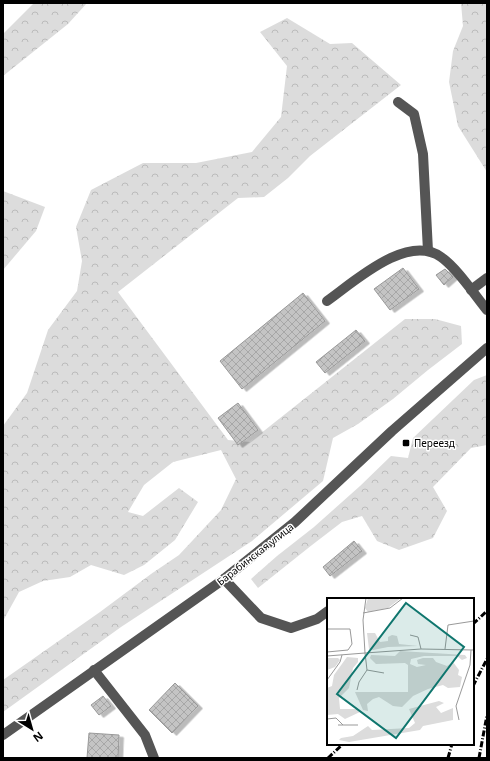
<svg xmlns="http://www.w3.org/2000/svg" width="490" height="761" font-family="'Noto Sans',sans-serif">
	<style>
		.forest { fill: url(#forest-crowns) }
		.building { fill: url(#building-cross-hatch); stroke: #999; filter: url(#shadow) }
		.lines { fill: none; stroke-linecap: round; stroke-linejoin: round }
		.minor { stroke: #555; stroke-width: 10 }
		.rail { stroke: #000; stroke-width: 3; stroke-dasharray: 6 2 1 2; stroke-linecap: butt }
		.poi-dot { fill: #000; stroke: #fff; stroke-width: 1.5 }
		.labels { text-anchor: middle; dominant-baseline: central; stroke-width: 3; stroke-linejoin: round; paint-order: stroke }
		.poi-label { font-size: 10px; fill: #000; stroke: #fff; text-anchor: start }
		.street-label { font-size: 10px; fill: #000; stroke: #fff }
		.inset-road { fill: none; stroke: #999; stroke-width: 1 }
		.view { fill: #0f766e; fill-opacity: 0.15; stroke: #0f766e; stroke-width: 2 }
		.inset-edge { fill: none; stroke: #000; stroke-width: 2 }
	</style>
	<defs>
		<pattern id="forest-crowns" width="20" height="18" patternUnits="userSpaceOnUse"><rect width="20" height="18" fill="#dcdcdc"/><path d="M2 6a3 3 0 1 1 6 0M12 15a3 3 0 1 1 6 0" fill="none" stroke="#bbb"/></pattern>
		<pattern id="building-cross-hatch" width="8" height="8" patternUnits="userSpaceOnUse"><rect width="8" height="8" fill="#c4c4c4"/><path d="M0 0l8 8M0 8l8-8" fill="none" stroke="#a7a7a7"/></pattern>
		<filter id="shadow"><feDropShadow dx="4.5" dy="2.5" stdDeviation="0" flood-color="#0004"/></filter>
	</defs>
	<rect width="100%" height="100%" fill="#fff"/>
	<g class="forest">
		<path d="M34,3H87L68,24L3,76V34Z"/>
		<path d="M461,3H487V172L458,126L449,82L453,51L463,26Z"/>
		<path d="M287,18L330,44L352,43L401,85L310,156L288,178L264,197L238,198L118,292L228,440L250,442L405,319H435L461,326L462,344L428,370L393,399L358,424L333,438L323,481L252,541L121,627L3,712V680L100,612L151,574L179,555L221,510L236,479L221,450L173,462L144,485L128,512L143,516L179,488L198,502L175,540L144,565L124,575L91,565L70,577L43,581L19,592L3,621V426L27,393L48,330L77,291L82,261L76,227L91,190L143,163H196L252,152L281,117L287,66L260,32Z"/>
		<path d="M3,191L45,207L36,231L3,270Z"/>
		<path d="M487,375V445L471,448L433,487L447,511L433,538L399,550L377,541L362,516L342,522L312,545L258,588L251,579L277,556L314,527L360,486L391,456L408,458L413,438L474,380Z"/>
	</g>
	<g class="building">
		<path d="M403,268L419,289L390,310L374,289Z"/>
		<path d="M445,269L453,277L444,285L436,275Z"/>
		<path d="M303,293L325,321L242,389L220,361Z"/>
		<path d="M356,330L365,341L325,373L316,362Z"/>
		<path d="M238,403L258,430L238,445L218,418Z"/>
		<path d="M354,541L362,551L330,576L323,567Z"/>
		<path d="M175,683L198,706L172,733L149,710Z"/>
		<path d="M103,696L111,706L99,715L91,705Z"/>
		<path d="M89,733L119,735L118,758H87Z"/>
	</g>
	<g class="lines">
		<g class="minor">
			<path d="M398,102L414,114L423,154L428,251"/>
			<path d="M471,290L487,278"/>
			<path d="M327,301C354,282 407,233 441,257C457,268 474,294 487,310"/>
			<path d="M224,579L261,618L291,628L317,619L328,611"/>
			<path d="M94,670L145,735L154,758"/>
			<path d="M3,735L224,579L295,522L392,431L487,348"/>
		</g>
		<g class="rail">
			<path d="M473,624L487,611"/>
			<path d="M473,686L487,659"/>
			<path d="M328,758L343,744"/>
			<path d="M448,758L452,744"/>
			<path d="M479,758L487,715"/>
		</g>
	</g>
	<rect class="poi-dot" x="402" y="439" width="8" height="8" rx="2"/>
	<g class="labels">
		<g class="poi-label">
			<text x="414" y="443">Переезд</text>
		</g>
		<g class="street-label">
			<text transform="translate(255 554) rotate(-38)">Барабинская улица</text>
		</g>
	</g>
	<g transform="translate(327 598)">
		<rect width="147" height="147" fill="#fff"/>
		<path d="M0,60H11L13,62L8,69L0,72Z" fill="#dcdcdc"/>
		<path d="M41,0H74L61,10L41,14L38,10ZM40,35H48L53,44L61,43V39L65,37L70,38L72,46L91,48L61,49L46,52L42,51ZM73,53L138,57L140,60L135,62L130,58H97L84,61L83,66L90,69L99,67L91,66L90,62L96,60H106L109,64L120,68L126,64L132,72L131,77L135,79L133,89L121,90L116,87L101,91L86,98L75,109L66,108L52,99L46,101L40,106L41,113L36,112L28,94H81V67L78,65L49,66L43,60L44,57L68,58ZM20,59L31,60V64L26,70L22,90L12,100L13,111H30L33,114L18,121L11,116L0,117V90L5,88L7,77ZM112,103L117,105L109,109L114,115L126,110V122L96,128L93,132L22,144L12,142L14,140L26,138L41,128L45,132L82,130L88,125L82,111Z" fill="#dcdcdc"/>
		<path class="inset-road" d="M36,15L63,10L76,0M0,31H23L25,46L21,52L0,54M83,37L91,39L94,51M118,51L121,27L147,23M0,58L38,55L36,22L39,0M57,75L40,72L38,55L94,51L147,52M0,82L13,64L15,57M30,92L32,84L40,72M0,121L9,120L16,127M132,122L129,108L143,67L144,52M11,127H31"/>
		<path class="view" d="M79,5L137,49L69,140L10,96Z"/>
		<rect width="147" height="147" class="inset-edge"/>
	</g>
	<rect width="490" height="761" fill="none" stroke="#000000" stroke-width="8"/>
	<g transform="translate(32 729) rotate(143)" stroke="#ffffff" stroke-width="3" paint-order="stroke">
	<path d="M0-3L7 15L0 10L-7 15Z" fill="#000000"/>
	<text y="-6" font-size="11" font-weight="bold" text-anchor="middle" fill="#000000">N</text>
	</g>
</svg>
